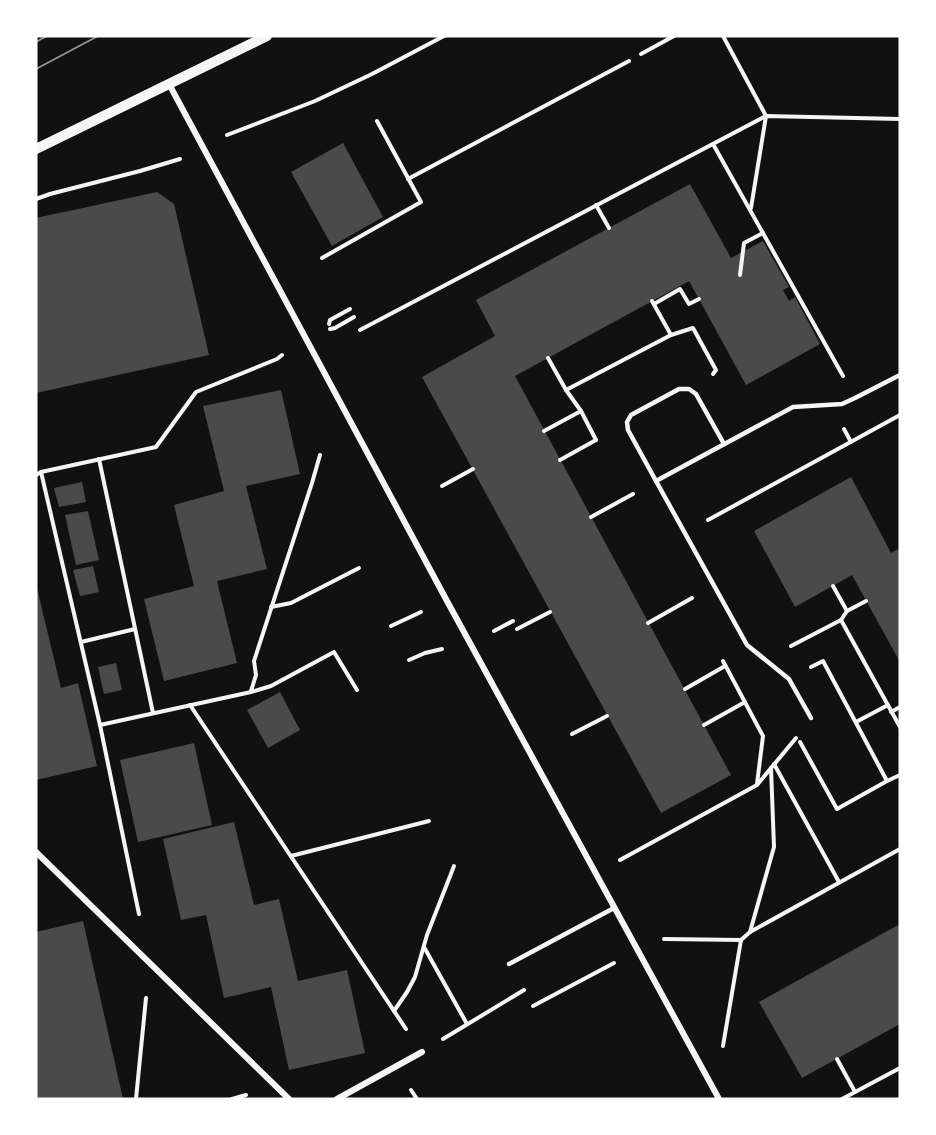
<svg xmlns="http://www.w3.org/2000/svg" width="936" height="1135" font-family="'IBM Plex Serif',serif">
	<style>
		.building { fill: #4a4a4a }
		.lines { fill: none; stroke-linecap: round; stroke-linejoin: round }
		.path { stroke: #f5f5f5; stroke-width: 4 }
		.service { stroke: #f5f5f5; stroke-width: 4.5 }
		.minor { stroke: #f5f5f5; stroke-width: 6 }
		.tertiary { stroke: #f5f5f5; stroke-width: 10 }
		.tram { stroke: #9a9a9a; stroke-width: 1.5 }
	</style>
	<rect width="100%" height="100%" fill="#111"/>
	<g class="building">
		<path d="M343,143L383,217L332,246L291,172Z"/>
		<path d="M690,184L731,258L763,241L789,287L783,290L789,301L795,297L820,344L746,385L689,281L515,376L731,775L661,813L422,377L495,336L476,300Z"/>
		<path d="M157,192L174,204L209,355L36,393V218Z"/>
		<path d="M281,390L300,474L246,486L267,569L217,581L237,663L164,681L144,599L194,586L174,505L224,491L203,406Z"/>
		<path d="M851,477L891,553L900,548V662L852,575L795,607L754,531Z"/>
		<path d="M82,482L86,502L59,507L54,488Z"/>
		<path d="M88,511L99,560L76,565L65,515Z"/>
		<path d="M93,566L99,592L80,596L73,570Z"/>
		<path d="M36,584L61,688L78,683L97,766L36,780Z"/>
		<path d="M116,663L122,690L104,694L98,667Z"/>
		<path d="M280,692L300,730L268,748L247,710Z"/>
		<path d="M194,743L212,825L138,842L120,760Z"/>
		<path d="M234,822L254,905L279,899L298,981L347,970L365,1053L289,1070L271,987L224,998L206,915L181,920L163,839Z"/>
		<path d="M83,921L123,1099H36V932Z"/>
		<path d="M900,924V1024L802,1078L759,1002Z"/>
	</g>
	<g class="lines">
		<g class="path">
			<path d="M641,54L674,36"/>
			<path d="M227,135L315,101L372,74L444,36"/>
			<path d="M713,144L843,376"/>
			<path d="M408,179L629,61"/>
			<path d="M36,199L50,194L140,171L180,159"/>
			<path d="M596,205L609,228"/>
			<path d="M751,208L766,116L900,119"/>
			<path d="M322,258L421,202L377,121"/>
			<path d="M740,275L744,243L763,233"/>
			<path d="M652,301L671,335"/>
			<path d="M654,304L680,289L689,304L699,299"/>
			<path d="M329,324L330,320L350,309"/>
			<path d="M330,329L335,328L354,317"/>
			<path d="M360,330L766,116L723,36"/>
			<path d="M548,358L566,390"/>
			<path d="M844,429L851,442"/>
			<path d="M544,431L581,411"/>
			<path d="M596,440L581,411L566,390L671,335L693,328L716,370L713,374"/>
			<path d="M99,459L153,713"/>
			<path d="M560,460L596,440"/>
			<path d="M41,472L100,725L139,914"/>
			<path d="M36,475L41,472L156,447L196,392L277,359L282,355"/>
			<path d="M442,486L473,469"/>
			<path d="M591,517L633,494"/>
			<path d="M708,520L900,415"/>
			<path d="M833,586L847,611"/>
			<path d="M271,607L291,603L359,568"/>
			<path d="M841,620L847,611L866,601"/>
			<path d="M648,623L692,598"/>
			<path d="M391,626L421,612"/>
			<path d="M517,629L550,612"/>
			<path d="M494,631L513,621"/>
			<path d="M81,642L135,629"/>
			<path d="M791,646L841,620L900,727"/>
			<path d="M409,660L425,653L442,649"/>
			<path d="M723,661L763,736L757,784"/>
			<path d="M811,667L823,661L887,781L900,775"/>
			<path d="M685,689L725,666"/>
			<path d="M251,691L256,675L254,661L312,483L320,455"/>
			<path d="M190,705L406,1029"/>
			<path d="M891,712L900,707"/>
			<path d="M856,722L888,705"/>
			<path d="M100,725L251,692L271,686L334,652L357,690"/>
			<path d="M704,725L745,702"/>
			<path d="M572,734L607,716"/>
			<path d="M800,742L837,809L887,781"/>
			<path d="M774,764L839,882"/>
			<path d="M291,856L429,821"/>
			<path d="M620,860L757,785L796,738"/>
			<path d="M750,932L774,847L771,768"/>
			<path d="M664,939L741,940L750,932L900,849"/>
			<path d="M424,947L467,1024"/>
			<path d="M533,1006L614,963"/>
			<path d="M394,1011L407,992L415,977L427,935L454,866"/>
			<path d="M443,1039L524,990"/>
			<path d="M723,1046L741,940"/>
			<path d="M837,1059L855,1092"/>
			<path d="M411,1090L417,1099"/>
			<path d="M136,1099L146,998"/>
			<path d="M232,1099L246,1095"/>
			<path d="M842,1099L900,1068"/>
		</g>
		<g class="service">
			<path d="M656,481L628,430L627,422L631,415L679,389H689L696,394L724,444"/>
			<path d="M811,718L789,679L747,645L656,481L793,407L842,404L855,398L900,375"/>
			<path d="M509,964L614,908"/>
		</g>
		<g class="minor">
			<path d="M169,84L447,601L719,1099"/>
			<path d="M36,852L289,1099"/>
			<path d="M337,1099L422,1052"/>
		</g>
		<path class="tertiary" d="M36,149L267,36"/>
		<g class="tram">
			<path d="M36,42L47,36"/>
			<path d="M36,69L98,36"/>
		</g>
	</g>
	<rect width="936" height="1135" fill="none" stroke="#ffffff" stroke-width="75"/>
</svg>
